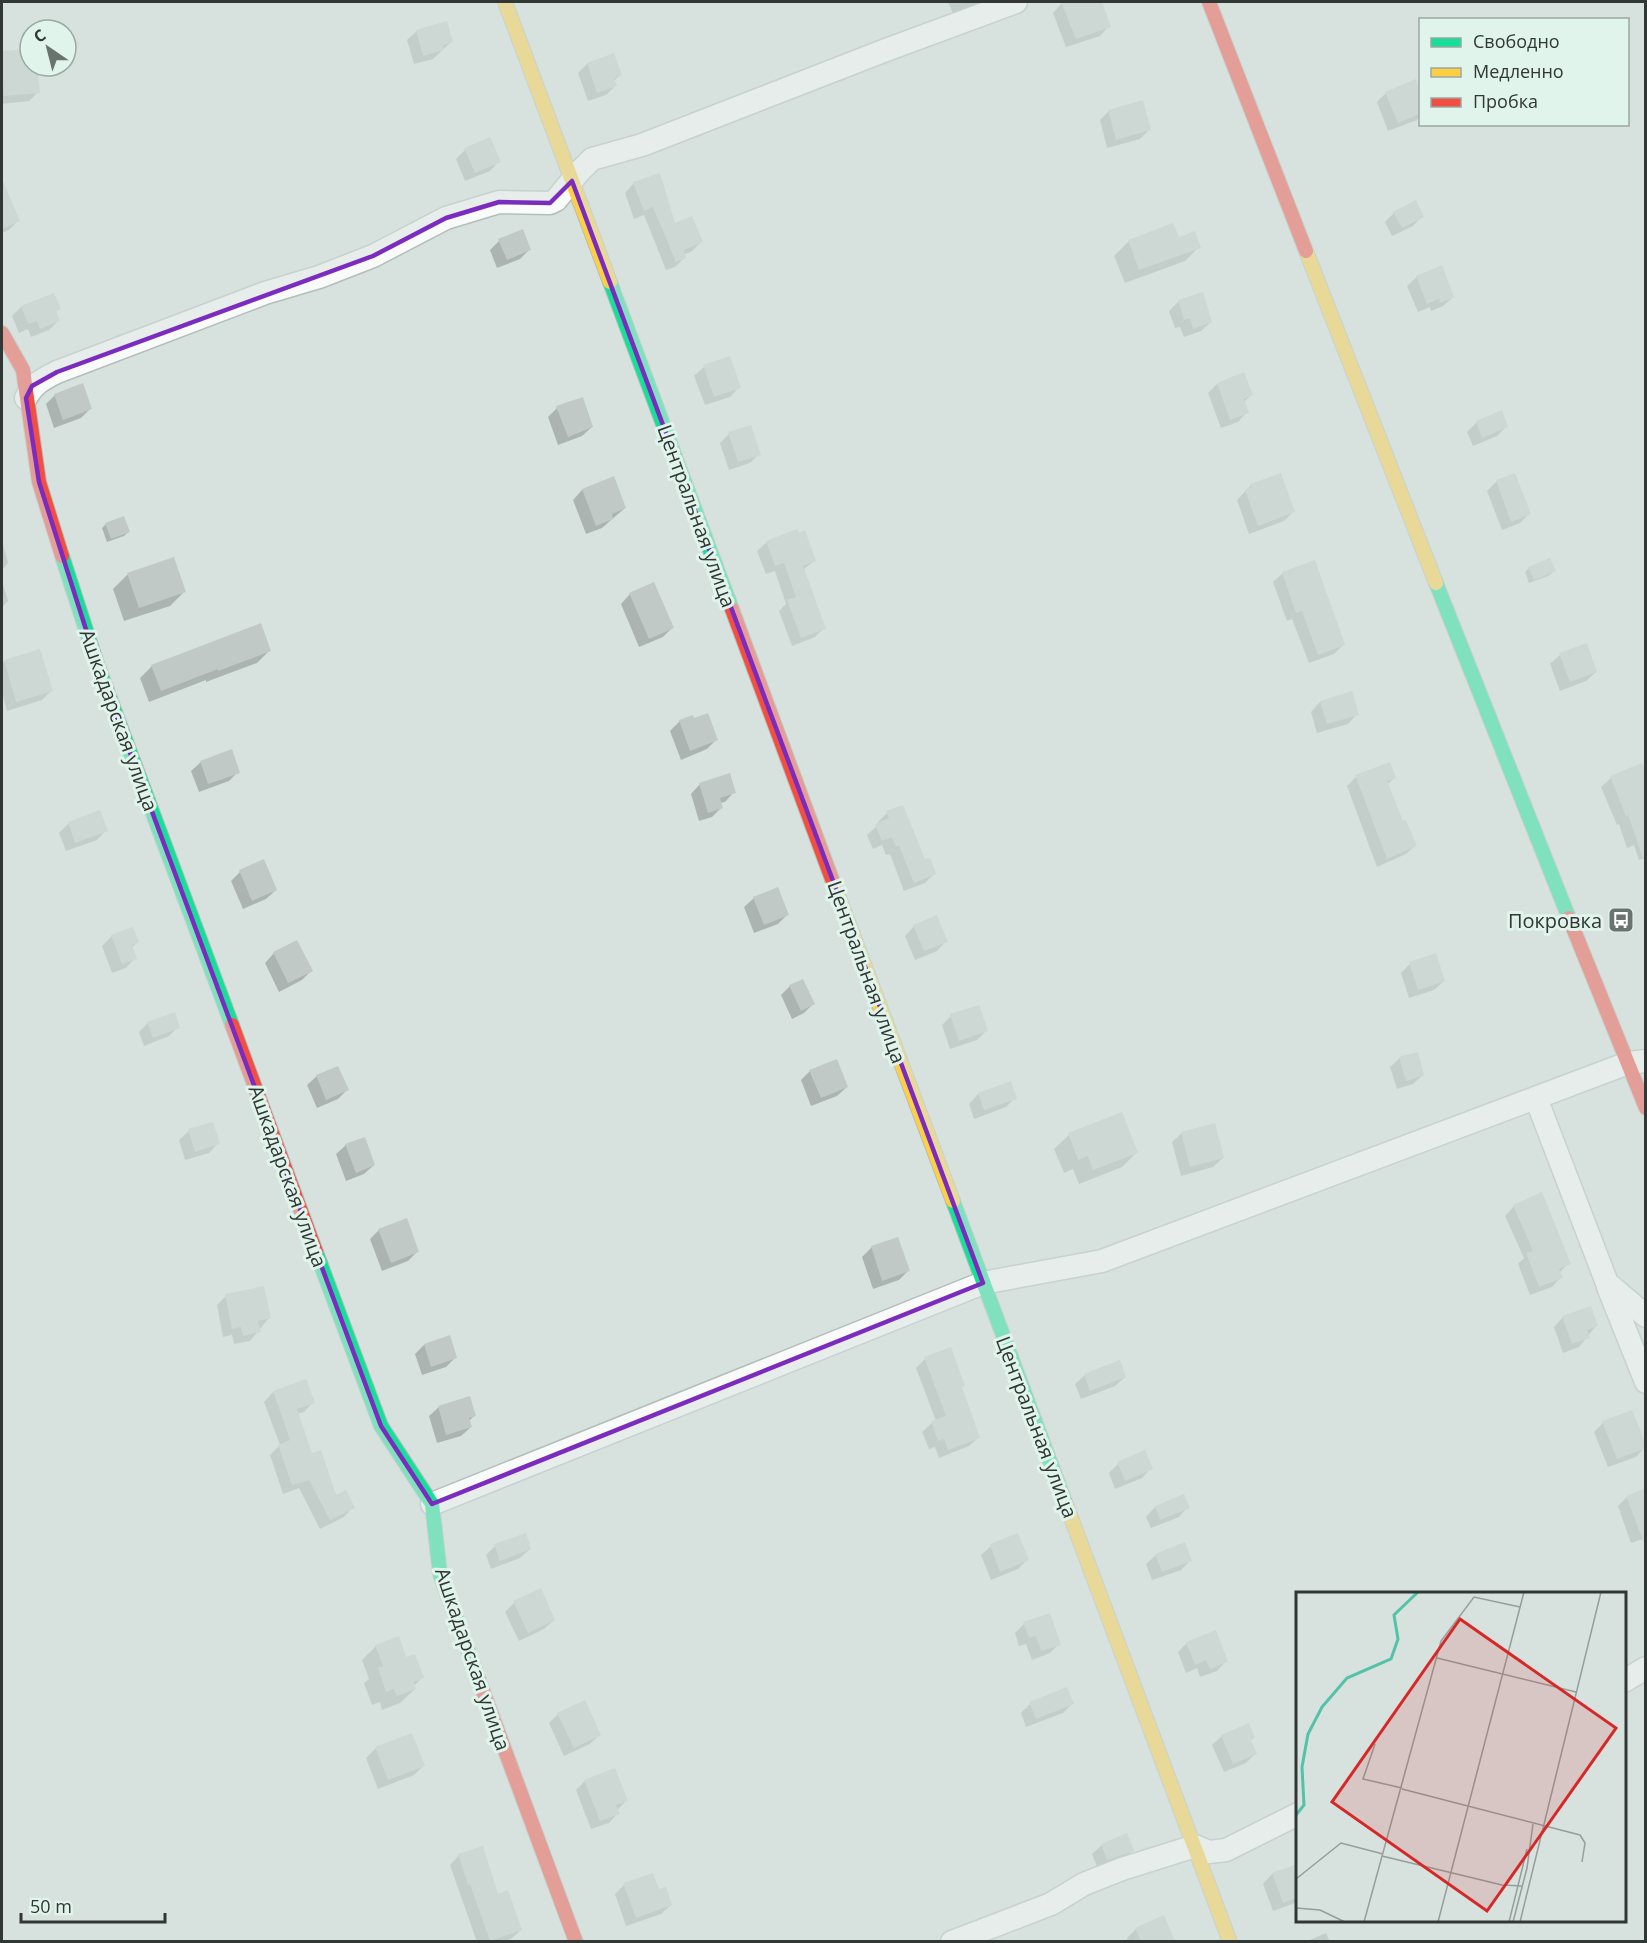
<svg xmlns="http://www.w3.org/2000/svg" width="1647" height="1943" font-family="'Open Sans',sans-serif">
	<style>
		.shadow { fill: #0003 }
		.building { fill: #c0c9c5 }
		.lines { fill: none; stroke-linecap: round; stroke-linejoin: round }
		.street-casing { stroke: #b4bdba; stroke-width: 25 }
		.fast-casing { stroke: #b4bdba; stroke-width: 16 }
		.slow-casing { stroke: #b4bdba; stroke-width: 16 }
		.jam-casing { stroke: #b4bdba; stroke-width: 16 }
		.street { stroke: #f9fbfa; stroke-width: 22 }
		.fast { stroke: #16e098; stroke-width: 14 }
		.slow { stroke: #ffcf43; stroke-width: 14 }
		.jam { stroke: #f24e42; stroke-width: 14 }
		.marked { fill: none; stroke: #7b2cbf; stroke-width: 4.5; stroke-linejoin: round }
		.labels { text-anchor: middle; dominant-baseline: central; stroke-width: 6; stroke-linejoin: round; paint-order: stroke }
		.street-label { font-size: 20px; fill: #303734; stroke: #e0f4ec }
		.poi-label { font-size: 20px; fill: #303734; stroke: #e0f4ec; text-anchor: end }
		.inset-river { fill: none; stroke: #54c2a8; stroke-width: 3 }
		.inset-road { fill: none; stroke: #949e9a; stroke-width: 1.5 }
		.view { fill: #d62828; fill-opacity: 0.15; stroke: #d62828; stroke-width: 3 }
		.inset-edge { fill: none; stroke: #303734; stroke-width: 3 }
	</style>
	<rect width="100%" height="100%" fill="#d7e2de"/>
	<g class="shadow">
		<path d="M948,2H995L955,18Z"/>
		<path d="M1068,2H1100L1109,26L1100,36L1066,47L1053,13L1062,3Z"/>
		<path d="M417,31L451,42L433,59L414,64L407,40Z"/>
		<path d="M30,50V66H36L38,92L29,101L2,104V53Z"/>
		<path d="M587,64L620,75L614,81L615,86L606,95L588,101L578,73Z"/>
		<path d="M1415,81L1420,96V116L1417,120L1388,131L1377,102L1386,93Z"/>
		<path d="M1109,111L1149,130L1140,139L1107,148L1100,120Z"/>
		<path d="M465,150L499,161L490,171L465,181L456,159Z"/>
		<path d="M634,183L674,225L701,242L692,251L683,255L684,258L675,267L666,270L644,215L634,219L625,193Z"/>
		<path d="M11,205L18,221L9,230L2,233V209Z"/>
		<path d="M1394,213L1422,216L1413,226L1392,236L1385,222Z"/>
		<path d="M1178,239L1199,247L1185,261L1125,283L1114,256L1129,241Z"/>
		<path d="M499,241L530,249L520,259L497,268L490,250Z"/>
		<path d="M1417,277L1453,297L1443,306L1431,311L1430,307L1418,312L1407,286Z"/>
		<path d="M1179,301L1211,322L1201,331L1184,337L1180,327L1175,328L1169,311Z"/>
		<path d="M21,307L59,308L55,313L58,321L49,330L31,337L28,329L19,333L12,316Z"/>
		<path d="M704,367L739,387L730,397L705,405L694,376Z"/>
		<path d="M1217,384L1251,395L1244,402L1247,412L1238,422L1221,428L1208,393Z"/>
		<path d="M55,395L90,409L81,418L54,428L46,404Z"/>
		<path d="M557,408L592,427L582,436L558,445L548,417Z"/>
		<path d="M1501,412L1507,426L1497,436L1473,446L1467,432L1476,423Z"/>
		<path d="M729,434L759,454L750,463L729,470L720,443Z"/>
		<path d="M613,478L625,508L602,528L586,534L573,500L582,490Z"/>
		<path d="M1497,481L1529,514L1520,523L1502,530L1487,491Z"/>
		<path d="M1251,485L1293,512L1284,521L1249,534L1237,500Z"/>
		<path d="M106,524L128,532L124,536L107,542L102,528Z"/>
		<path d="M767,542L814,561L803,570L824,628L815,637L792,646L779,611L786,604L775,571L766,574L757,551Z"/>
		<path d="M3,544L8,563L2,570V545Z"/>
		<path d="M173,559L184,592L170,606L124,621L113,589L127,575Z"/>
		<path d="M1529,568L1554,571L1550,575L1529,583L1525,572Z"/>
		<path d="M1283,573L1343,645L1334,654L1309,663L1292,619L1287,621L1273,582Z"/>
		<path d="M2,581L8,601L2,607Z"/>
		<path d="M630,594L672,628L663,637L639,647L621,604Z"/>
		<path d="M269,651L257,663L206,682V680L149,702L140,678L152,666Z"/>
		<path d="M1560,655L1596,672L1586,681L1560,691L1550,664Z"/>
		<path d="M4,661L51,691L42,700L7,711L2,692V664Z"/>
		<path d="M1351,693L1357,714L1348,724L1317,733L1311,712L1320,702Z"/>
		<path d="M680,721L716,740L707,749L681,760L670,731Z"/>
		<path d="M201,762L238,772L229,781L199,792L191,771Z"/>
		<path d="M1641,765L1646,775V858L1639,860L1634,845L1627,848L1619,824L1617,825L1601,787L1611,778Z"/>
		<path d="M1356,777L1394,778L1387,785L1402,823L1416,845L1406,854L1377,867L1347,786Z"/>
		<path d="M700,784L734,792L725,802L720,803L721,808L712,817L699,821L691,794Z"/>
		<path d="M100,812L106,830L97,840L66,851L59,833L68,824Z"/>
		<path d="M887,813L934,874L925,883L904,891L890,854L886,855L882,845L873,849L867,835L879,824L878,822Z"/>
		<path d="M240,872L276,890L266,899L243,909L231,881Z"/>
		<path d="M754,898L787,915L778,924L754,933L744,907Z"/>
		<path d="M914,926L946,941L937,951L915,960L905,936Z"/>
		<path d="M112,936L138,942L131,948L135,958L126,968L112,973L102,946Z"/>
		<path d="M274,953L311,971L302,980L279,992L265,963Z"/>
		<path d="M1410,964L1444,981L1434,990L1409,998L1401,973Z"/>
		<path d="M790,986L813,1004L804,1013L792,1019L781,995Z"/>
		<path d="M951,1016L986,1031L977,1040L950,1049L942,1025Z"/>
		<path d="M148,1023L178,1027L169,1036L144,1046L139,1032Z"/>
		<path d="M1400,1058L1423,1075L1413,1084L1397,1089L1390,1067Z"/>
		<path d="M810,1071L847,1087L837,1096L811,1106L801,1080Z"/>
		<path d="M317,1076L347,1090L338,1099L317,1108L307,1085Z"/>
		<path d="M1010,1083L1015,1098L1006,1107L974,1119L969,1104L978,1094Z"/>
		<path d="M212,1124L218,1143L209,1153L185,1160L179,1140L189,1131Z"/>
		<path d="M1182,1133L1223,1158L1213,1167L1181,1176L1172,1142Z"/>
		<path d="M1069,1135L1136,1153L1122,1167L1079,1184L1073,1169L1064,1173L1054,1149Z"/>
		<path d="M346,1145L374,1165L364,1174L346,1181L336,1154Z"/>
		<path d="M1514,1206L1569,1263L1559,1273L1561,1277L1552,1287L1530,1295L1518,1264L1524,1258L1505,1216Z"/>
		<path d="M379,1230L418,1251L408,1261L382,1271L370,1239Z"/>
		<path d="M872,1247L908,1271L899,1280L873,1289L862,1257Z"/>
		<path d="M226,1296L269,1318L250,1341L234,1344L232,1335L223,1337L217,1305Z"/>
		<path d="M1563,1317L1596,1326L1579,1347L1563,1353L1554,1327Z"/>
		<path d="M449,1337L456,1357L446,1367L422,1375L415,1354L424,1345Z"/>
		<path d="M925,1359L961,1388L979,1437L969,1446L939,1458L935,1447L929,1449L922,1432L932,1423L936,1421L916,1368Z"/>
		<path d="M1085,1375L1125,1377L1115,1386L1081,1399L1075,1384Z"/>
		<path d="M305,1381L313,1402L304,1412L297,1414L311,1455L335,1497L353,1507L344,1517L320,1529L299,1488L283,1494L270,1455L280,1445L264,1402L273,1392Z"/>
		<path d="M439,1407L474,1416L469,1421L471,1427L461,1436L437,1443L429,1416Z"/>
		<path d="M1603,1423L1645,1447L1636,1457L1608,1467L1594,1432Z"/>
		<path d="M1118,1464L1151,1468L1142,1478L1115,1489L1109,1473Z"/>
		<path d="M1183,1496L1188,1507L1179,1517L1151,1528L1146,1517L1155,1507Z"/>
		<path d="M1627,1497L1646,1538L1631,1543L1618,1506Z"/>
		<path d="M495,1546L530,1549L520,1558L491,1569L486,1555Z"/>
		<path d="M991,1546L1027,1560L1018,1569L991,1580L981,1555Z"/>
		<path d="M1156,1555L1190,1561L1181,1570L1152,1580L1146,1564Z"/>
		<path d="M514,1603L554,1620L544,1629L519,1641L505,1612Z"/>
		<path d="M1024,1624L1059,1644L1050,1653L1032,1660L1026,1644L1019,1646L1015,1633Z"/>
		<path d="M1187,1643L1226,1661L1217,1671L1200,1677L1197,1668L1186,1673L1178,1652Z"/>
		<path d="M376,1646L405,1659L422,1678L414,1686L415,1689L400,1703L382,1710L380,1702L372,1705L364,1683L369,1679L362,1660Z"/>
		<path d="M1030,1704H1072L1063,1713L1026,1727L1021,1713Z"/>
		<path d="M558,1714L599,1735L590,1744L564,1756L549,1723Z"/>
		<path d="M1222,1736L1253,1738L1250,1741L1255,1754L1246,1763L1224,1772L1212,1745Z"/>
		<path d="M376,1748L423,1766L414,1775L378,1789L366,1758Z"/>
		<path d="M585,1781L626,1801L617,1810L618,1813L609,1823L591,1829L576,1790Z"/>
		<path d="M1102,1845L1132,1851L1123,1860L1098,1869L1092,1854Z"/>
		<path d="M459,1855L497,1896L521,1930L511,1939L504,1942H477L450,1865Z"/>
		<path d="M1298,1865V1902L1273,1911L1263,1884L1272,1874Z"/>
		<path d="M624,1885L658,1891L671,1905L661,1914L626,1926L615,1894Z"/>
		<path d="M1136,1929L1173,1940L1171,1942H1128L1127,1938Z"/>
		<path d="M1326,1933L1330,1942H1305Z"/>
	</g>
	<g class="building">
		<path d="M1061,2H1102L1111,27L1076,39Z"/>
		<path d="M447,21L453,42L443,45L444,50L423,56L416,30Z"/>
		<path d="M30,49V66H37L40,93L4,96L2,51Z"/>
		<path d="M614,53L622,75L614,78L617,86L597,93L587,63Z"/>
		<path d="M1416,79L1420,92V114L1398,123L1385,92Z"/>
		<path d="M1143,100L1151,130L1116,140L1108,110Z"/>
		<path d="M490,137L501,162L475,173L464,148Z"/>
		<path d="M660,173L675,223L692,216L703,242L684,250L686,258L676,262L653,207L644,211L633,182Z"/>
		<path d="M2,179L20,221L2,229Z"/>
		<path d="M1416,200L1424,217L1402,228L1393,212Z"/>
		<path d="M1173,223L1179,237L1195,231L1201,248L1139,270L1128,240Z"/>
		<path d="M523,229L531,250L507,260L498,239Z"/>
		<path d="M1442,265L1454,297L1440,303L1439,299L1427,304L1416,276Z"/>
		<path d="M1203,292L1212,322L1193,329L1190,318L1184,320L1178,300Z"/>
		<path d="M54,293L61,309L56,311L60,321L40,329L37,321L28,324L21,306Z"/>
		<path d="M730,356L741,388L714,397L703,365Z"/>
		<path d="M1244,372L1253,395L1244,399L1249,413L1230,420L1217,383Z"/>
		<path d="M83,383L92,409L63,420L54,394Z"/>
		<path d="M583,397L593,427L568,437L556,406Z"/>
		<path d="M1502,410L1508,427L1482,438L1476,421Z"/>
		<path d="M751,425L761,455L738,462L728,432Z"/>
		<path d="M1281,473L1295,512L1258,526L1245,490L1252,487L1250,484Z"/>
		<path d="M1515,473L1531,514L1511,522L1496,480Z"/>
		<path d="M614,476L626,508L612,514L613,519L596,526L582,489Z"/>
		<path d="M124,516L130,532L111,539L105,523Z"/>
		<path d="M797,529L799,533L805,530L816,561L803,566L826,629L801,638L787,600L796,597L784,563L775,566L766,541Z"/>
		<path d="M174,557L186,592L139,608L127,573Z"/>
		<path d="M1550,558L1556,571L1534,580L1528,567Z"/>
		<path d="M1315,560L1345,645L1318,655L1302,611L1296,613L1282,572Z"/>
		<path d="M654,582L674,628L649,639L629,593Z"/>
		<path d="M261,623L271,651L218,671V669L161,691L151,665Z"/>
		<path d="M1587,643L1597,672L1570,682L1559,653Z"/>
		<path d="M40,649L53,691L16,702L4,660Z"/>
		<path d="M1352,691L1359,715L1327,724L1320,701Z"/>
		<path d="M708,713L718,740L690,751L679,720L693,715L694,718Z"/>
		<path d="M232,749L240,773L208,784L200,761Z"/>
		<path d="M1390,762L1396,778L1387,781L1403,821L1406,820L1417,846L1387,859L1355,775Z"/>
		<path d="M1642,763L1646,772V857L1643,858L1628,815L1626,816L1610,776Z"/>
		<path d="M730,773L736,793L720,798L723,808L708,813L699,783Z"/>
		<path d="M903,805L925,859L930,858L936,874L914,883L899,846L896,847L892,837L882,841L875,824L889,818L886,811Z"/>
		<path d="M100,810L108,831L75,843L68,822Z"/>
		<path d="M264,859L277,890L252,901L239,870Z"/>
		<path d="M778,887L789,915L764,925L753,897Z"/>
		<path d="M937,915L948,942L924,951L913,925Z"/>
		<path d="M133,927L139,942L132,945L137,959L122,964L111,935Z"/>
		<path d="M297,940L313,971L288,983L273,952Z"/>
		<path d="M1436,953L1445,981L1418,990L1409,962Z"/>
		<path d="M803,979L815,1004L801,1011L789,985Z"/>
		<path d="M979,1005L988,1031L959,1041L950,1014Z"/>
		<path d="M175,1012L180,1028L153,1038L147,1022Z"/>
		<path d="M1418,1052L1424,1075L1406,1081L1399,1057Z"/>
		<path d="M837,1059L848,1087L821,1098L809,1070Z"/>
		<path d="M338,1066L349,1090L326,1100L316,1075Z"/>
		<path d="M1011,1081L1017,1099L984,1110L978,1093Z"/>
		<path d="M1122,1112L1138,1153L1093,1170L1088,1156L1078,1160L1068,1133Z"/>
		<path d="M213,1122L220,1144L195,1152L188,1129Z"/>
		<path d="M1215,1123L1224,1158L1190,1167L1181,1132Z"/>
		<path d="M365,1137L375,1165L356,1173L345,1144Z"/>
		<path d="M1542,1192L1571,1264L1559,1269L1563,1278L1539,1287L1526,1253L1533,1251L1513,1205Z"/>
		<path d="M407,1218L419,1252L391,1263L378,1229Z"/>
		<path d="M898,1237L910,1271L882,1281L871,1246Z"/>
		<path d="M264,1286L271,1318L258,1321L261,1332L243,1336L241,1327L232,1329L225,1294Z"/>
		<path d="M1591,1306L1598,1326L1587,1330L1590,1338L1572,1344L1562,1316Z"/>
		<path d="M450,1335L457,1358L431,1367L424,1344Z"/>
		<path d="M951,1347L965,1386L962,1387L980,1438L948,1450L944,1439L938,1441L931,1421L946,1416L924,1357Z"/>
		<path d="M1120,1360L1126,1377L1090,1391L1084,1374Z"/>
		<path d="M306,1379L315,1403L297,1409L312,1453L321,1450L336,1495L346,1490L355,1508L330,1520L309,1480L292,1485L278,1445L290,1440L273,1391Z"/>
		<path d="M470,1396L476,1416L469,1418L472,1427L446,1435L438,1406Z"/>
		<path d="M1632,1410L1646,1444V1448L1617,1459L1602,1421Z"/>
		<path d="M1145,1450L1153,1469L1125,1481L1117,1462Z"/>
		<path d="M1646,1488V1543H1644L1626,1496Z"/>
		<path d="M1184,1494L1190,1508L1160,1520L1155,1506Z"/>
		<path d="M526,1533L531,1549L500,1561L494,1544Z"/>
		<path d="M1018,1533L1029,1560L1000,1572L990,1544Z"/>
		<path d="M1185,1542L1192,1561L1162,1572L1155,1554Z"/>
		<path d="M541,1588L555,1620L528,1633L513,1601Z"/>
		<path d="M1050,1613L1061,1645L1041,1651L1036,1636L1029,1638L1023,1622Z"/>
		<path d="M1216,1630L1228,1662L1210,1669L1206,1660L1195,1665L1186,1642Z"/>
		<path d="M399,1636L406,1657L415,1654L424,1678L414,1682L416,1689L397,1696L394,1689L386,1692L378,1668L383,1666L375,1645Z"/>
		<path d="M1067,1687L1074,1704L1036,1719L1029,1702Z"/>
		<path d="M585,1700L601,1735L574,1748L557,1713Z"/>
		<path d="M1249,1723L1255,1738L1251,1740L1257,1754L1233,1764L1221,1735Z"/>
		<path d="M412,1733L425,1766L388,1780L375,1747Z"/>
		<path d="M615,1768L628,1801L616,1805L620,1814L600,1821L584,1780Z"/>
		<path d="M1127,1833L1134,1851L1107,1860L1101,1844Z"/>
		<path d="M483,1846L498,1894L508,1890L522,1930L490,1941L470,1884L468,1885L458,1854Z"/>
		<path d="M1298,1864V1897L1283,1903L1272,1873Z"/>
		<path d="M653,1873L659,1889L666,1887L672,1905L636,1918L623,1883Z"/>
		<path d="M1164,1915L1175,1941H1141L1135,1928Z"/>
	</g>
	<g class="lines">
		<g class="street-casing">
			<g id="street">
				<path d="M26,398C33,384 43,379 57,372L265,293L319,277L373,256L446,218L499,202L550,203L556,200L578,173L592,159L642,145L886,50L1016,2"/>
				<path d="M1536,1098L1607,1283L1646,1316"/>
				<path d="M1608,1287L1646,1382"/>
				<path d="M432,1504L983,1283L1102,1261L1628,1063L1646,1061"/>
				<path d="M1624,1681L1646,1668"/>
				<path d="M952,1942L1051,1904L1084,1884L1122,1869L1195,1846L1209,1852L1226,1850L1298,1814"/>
			</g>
		</g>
		<g class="fast-casing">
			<g id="fast">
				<path d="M610,282L732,609"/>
				<path d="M62,556L97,664L232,1025"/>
				<path d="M1436,583L1569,918"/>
				<path d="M953,1201L1067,1507"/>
				<path d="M316,1252L381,1426L432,1504L440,1574L477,1675"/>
			</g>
		</g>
		<g class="slow-casing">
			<g id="slow">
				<path d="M505,2L610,282"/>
				<path d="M1306,251L1436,583"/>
				<path d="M832,879L953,1201"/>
				<path d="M1067,1507L1230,1942"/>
			</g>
		</g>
		<g class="jam-casing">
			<g id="jam">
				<path d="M1209,2L1306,251"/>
				<path d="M2,333L23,370L39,482L62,556"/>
				<path d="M732,609L832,879"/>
				<path d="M1569,918L1646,1108"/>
				<path d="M232,1025L316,1252"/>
				<path d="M477,1675L576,1942"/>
			</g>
		</g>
		<use href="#street" class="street"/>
		<use href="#fast" class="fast"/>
		<use href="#slow" class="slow"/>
		<use href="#jam" class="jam"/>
	</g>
	<path d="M0 0H1647V1943H0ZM572,181L983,1283L432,1504L381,1426L97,664L39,482L26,398L32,386L57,372L373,256L446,218L499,202L550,203Z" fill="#d7e2de" fill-opacity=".55" fill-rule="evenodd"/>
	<path class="marked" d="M572,181L983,1283L432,1504L381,1426L97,664L39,482L26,398L32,386L57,372L373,256L446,218L499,202L550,203Z"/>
	<defs>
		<g id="bus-square" transform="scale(1.35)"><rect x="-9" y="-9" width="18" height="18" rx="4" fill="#6a7370" stroke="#e0f4ec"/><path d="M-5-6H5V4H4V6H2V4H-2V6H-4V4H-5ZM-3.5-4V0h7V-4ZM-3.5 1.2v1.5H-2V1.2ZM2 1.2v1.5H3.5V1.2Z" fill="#fff"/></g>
	</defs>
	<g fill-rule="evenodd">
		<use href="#bus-square" x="1621" y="920"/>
	</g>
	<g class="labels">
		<g class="street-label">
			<text transform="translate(697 516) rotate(70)">Центральная улица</text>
			<text transform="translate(119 720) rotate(70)">Ашкадарская улица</text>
			<text transform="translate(867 972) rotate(70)">Центральная улица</text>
			<text transform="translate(288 1176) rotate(70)">Ашкадарская улица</text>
			<text transform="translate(1037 1427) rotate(69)">Центральная улица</text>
			<text transform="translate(473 1659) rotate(71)">Ашкадарская улица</text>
		</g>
		<g class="poi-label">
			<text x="1602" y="920">Покровка</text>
		</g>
	</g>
	<g transform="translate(1296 1592)">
		<rect width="330" height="330" fill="#d7e2de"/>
		<path class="inset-river" d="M0,223L8,213L6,175L12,142L26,115L51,86L95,67L102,47L98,23L122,0"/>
		<path class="inset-road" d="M141,66L280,100M79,152L67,187L106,196M106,197L284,243L289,251L286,270M86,264L206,293L227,294M0,287L45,251L87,262M0,316L24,318L49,330M68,330L145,49L178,5L224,15M142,330L228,0M213,330L231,257M217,330L231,276L237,232M224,330L305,0"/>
		<path class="view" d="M164,27L320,136L191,319L36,210Z"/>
		<rect width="330" height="330" class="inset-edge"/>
	</g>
	<rect width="1647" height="1943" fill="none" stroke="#303734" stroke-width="6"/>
	<rect x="1419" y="18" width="210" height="108" fill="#e0f4ec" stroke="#9aa8a2" stroke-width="1.5"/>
	<rect x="1431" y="38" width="30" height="9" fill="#16e098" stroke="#9aa8a2" stroke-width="1.5"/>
	<text x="1473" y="48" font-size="18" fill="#303734">Свободно</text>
	<rect x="1431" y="68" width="30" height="9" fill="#ffcf43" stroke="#9aa8a2" stroke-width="1.5"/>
	<text x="1473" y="78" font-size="18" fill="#303734">Медленно</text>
	<rect x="1431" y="98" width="30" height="9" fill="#f24e42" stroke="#9aa8a2" stroke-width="1.5"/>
	<text x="1473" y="108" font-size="18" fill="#303734">Пробка</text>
	<g transform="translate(48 48) rotate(325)"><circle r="28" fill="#e0f4ec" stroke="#9aa8a2" stroke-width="1.5"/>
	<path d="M0-4.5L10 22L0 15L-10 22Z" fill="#6a7370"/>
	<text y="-9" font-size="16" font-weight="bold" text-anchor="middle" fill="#303734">С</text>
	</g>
	<path d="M21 1913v9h144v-9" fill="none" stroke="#303734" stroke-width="3"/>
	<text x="30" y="1913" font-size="18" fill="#303734" stroke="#e0f4ec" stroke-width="4.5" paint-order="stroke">50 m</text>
</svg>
